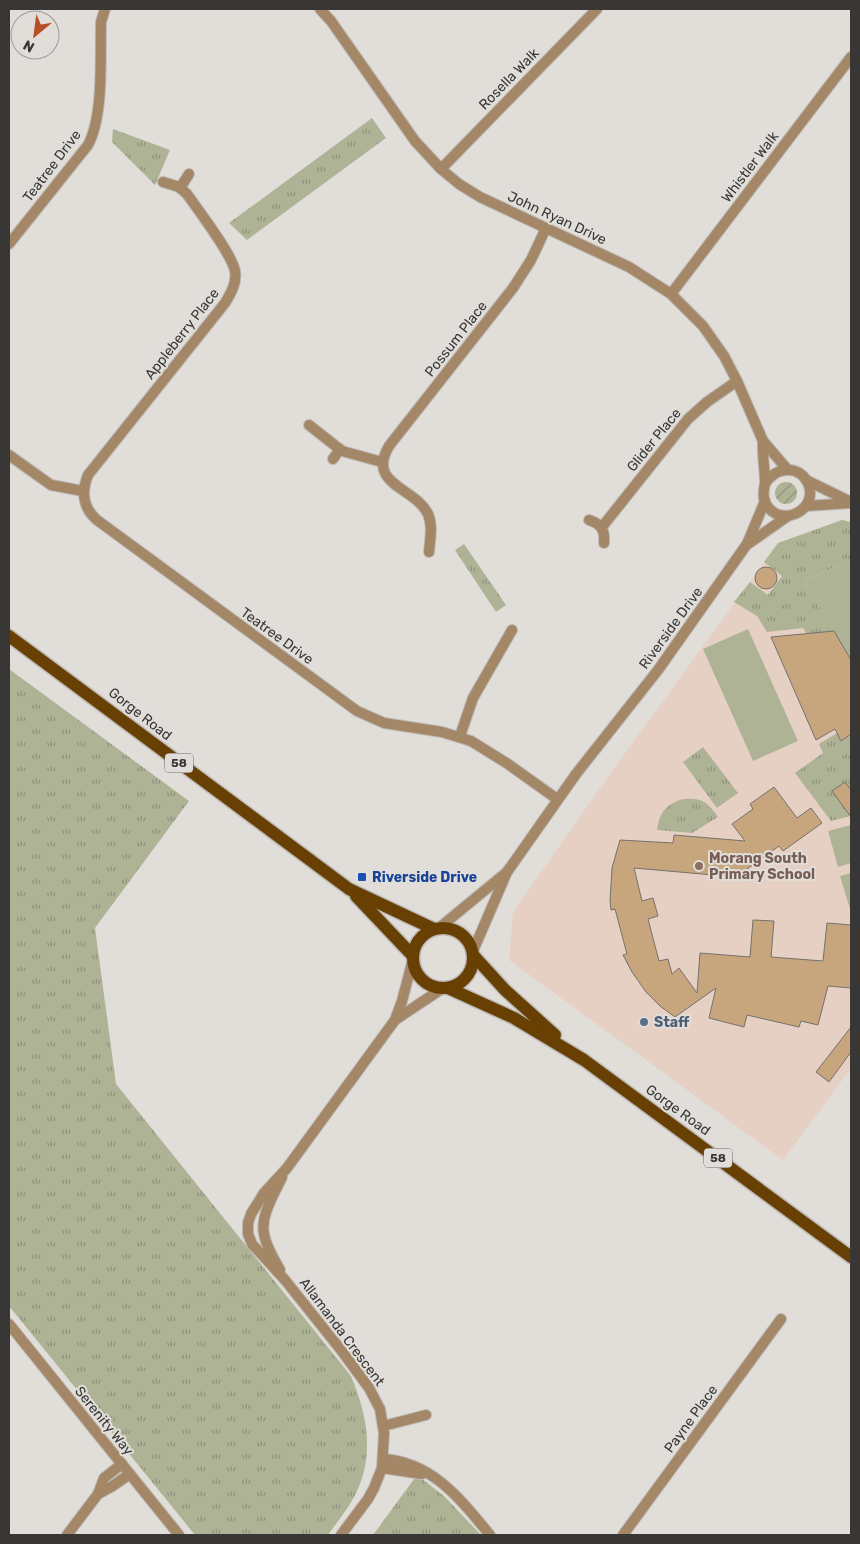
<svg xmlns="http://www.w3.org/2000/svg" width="860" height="1544" font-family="Rubik,sans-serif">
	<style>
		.education { fill: #e6d0c4 }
		.grass { fill: url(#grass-tufts) }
		.garden { fill: url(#garden-furrows) }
		.pitch { fill: #afb396 }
		.building { fill: #c8a67d; stroke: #74716e }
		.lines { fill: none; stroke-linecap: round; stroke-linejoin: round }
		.minor-casing { stroke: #bcb9b6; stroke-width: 12 }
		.tertiary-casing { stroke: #bcb9b6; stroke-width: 12 }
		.primary-casing { stroke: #bcb9b6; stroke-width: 15 }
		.minor { stroke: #a48766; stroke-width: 10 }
		.tertiary { stroke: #a48766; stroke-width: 10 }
		.primary { stroke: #684003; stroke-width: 12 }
		.education-dot { fill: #8d6e63; stroke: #e1deda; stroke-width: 2 }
		.transit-dot { fill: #1a4fb4; stroke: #e1deda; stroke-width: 2 }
		.service-dot { fill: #5c6f8a; stroke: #e1deda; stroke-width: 2 }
		.labels { text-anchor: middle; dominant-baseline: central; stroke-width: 4; stroke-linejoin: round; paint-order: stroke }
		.shield { fill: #e1deda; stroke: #6b6966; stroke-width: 1 }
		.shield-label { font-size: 12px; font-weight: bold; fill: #383735 }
		.street-label { font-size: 14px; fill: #383735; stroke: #e1deda }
		.education-label { font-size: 14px; font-weight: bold; fill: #785e54; stroke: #e1deda; text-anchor: start }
		.transit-label { font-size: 14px; font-weight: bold; fill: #164399; stroke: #e1deda; text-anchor: start }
		.service-label { font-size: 14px; font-weight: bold; fill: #4e5e75; stroke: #e1deda; text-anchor: start }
	</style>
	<defs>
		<pattern id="grass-tufts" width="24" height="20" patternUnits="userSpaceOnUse" patternTransform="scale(1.25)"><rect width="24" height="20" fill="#afb396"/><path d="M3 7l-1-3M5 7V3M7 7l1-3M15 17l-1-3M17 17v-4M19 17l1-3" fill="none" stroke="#8f927b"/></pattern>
		<pattern id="garden-furrows" width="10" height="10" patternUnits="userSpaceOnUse" patternTransform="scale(1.25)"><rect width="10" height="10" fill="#afb396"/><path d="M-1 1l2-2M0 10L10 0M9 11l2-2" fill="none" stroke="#8f927b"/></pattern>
	</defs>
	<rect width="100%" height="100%" fill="#e1deda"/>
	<path class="education" d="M842,520L851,522V1068L783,1160L509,960L513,912L607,778L778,543Z"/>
	<g class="grass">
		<path d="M372,118L386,138L247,240L229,223Z"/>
		<path d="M113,129L170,150L155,185L112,142Z"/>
		<path d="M842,520L851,522V560L804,581L834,631L807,634L803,628L767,632L757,616L734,602L750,582L768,595L782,576L764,562L778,543Z"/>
		<path d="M464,544L506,605L496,612L455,550Z"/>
		<path d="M9,669L189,801L95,928L116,1084L351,1376C369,1419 376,1462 350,1504C343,1515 335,1525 328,1535H195L9,1306Z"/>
		<path d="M837,733L851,758V816L831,821L795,773L823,753L819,744Z"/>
		<path d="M703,747L738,793L717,808L683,762Z"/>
		<path d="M684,799C703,798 707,802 718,817L692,833L657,830C659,813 667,803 684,799Z"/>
		<path d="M417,1475L444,1496L481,1535H373Z"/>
	</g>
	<circle class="garden" cx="786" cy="493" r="11"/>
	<g class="pitch">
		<path d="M851,560V660L804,581Z"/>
		<path d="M748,629L798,741L753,761L703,649Z"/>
		<path d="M851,734V758L841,741Z"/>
		<path d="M851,825V863L838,867L828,831Z"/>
		<path d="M851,873V912L840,876Z"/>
	</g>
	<g class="building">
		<circle cx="766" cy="578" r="11"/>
		<path d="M834,631L851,660V734L841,741L835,729L816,740L771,637Z"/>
		<path d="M845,782L851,790V817L832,791Z"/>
		<path d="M774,787L797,818L811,808L822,823L783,851L779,846L736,877L634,868L642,901L653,898L658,916L648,919L659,961L668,959L672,974L679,968L697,993L700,953L750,957L753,920L774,921L771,957L823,961L827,923L851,925V988L828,986L818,1025L801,1021L799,1027L747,1015L744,1027L709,1018L716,988L675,1017L660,1006L646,992L632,972L623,955L627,954L615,909L611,910L610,901L612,868L620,840L673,843L674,835L745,841L732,824L753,809L750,804Z"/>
		<path d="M851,1027V1052L829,1082L816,1072Z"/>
	</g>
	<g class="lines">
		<g class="minor-casing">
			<g id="minor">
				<path d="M320,9L331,21L415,141L441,169L459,184L480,197L629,267L671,294L703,326L724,356L737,381L763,441L787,469"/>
				<path d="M441,169L597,9"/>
				<path d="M163,182L179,187L187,194C198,210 232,254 235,271C237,283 231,293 225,303L88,475C81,492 83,508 97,520L357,711L384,723L442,732L471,741L508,764L557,799"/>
				<path d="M180,188L189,174"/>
				<path d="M9,244L88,145C104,115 100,58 101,22L105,9"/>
				<path d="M671,294L851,57"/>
				<path d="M309,425L342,451L382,462"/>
				<path d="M763,441C762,455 765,469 765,483C764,490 762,495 765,502C778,530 820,511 808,483C798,463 774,468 765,484"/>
				<path d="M9,455L51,485L83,491"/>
				<path d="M333,459L340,449"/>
				<path d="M806,480L851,502"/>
				<path d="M806,506L851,503"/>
				<path d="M589,520C602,524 605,531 604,543"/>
				<path d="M602,527L688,419L707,402L737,381"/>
				<path d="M748,544L788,516"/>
				<path d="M429,552C430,539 433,526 428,514C415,487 366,485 389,446L513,288L531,260L546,228"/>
				<path d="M460,736L473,698L512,630"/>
				<path d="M439,928L507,872L576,774L658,670L747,544L765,501"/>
				<path d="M473,951L507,872"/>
				<path d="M9,1324L179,1535"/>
				<path d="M383,1426L426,1415"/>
				<path d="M383,1459C433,1462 461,1500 490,1535"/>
				<path d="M382,1468L422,1474"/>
				<path d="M98,1494L111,1487L130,1474"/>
				<path d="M67,1535L98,1494L104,1478L122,1464"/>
				<path d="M623,1535L781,1319"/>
			</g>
		</g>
		<g class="tertiary-casing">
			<g id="tertiary">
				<path d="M395,1020L443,988"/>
				<path d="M280,1270C274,1259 266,1247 264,1234C260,1215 275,1193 282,1177"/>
				<path d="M341,1535L368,1499L374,1488L382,1468L384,1433L380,1409L369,1388L341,1350L285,1280L252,1244L248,1234V1223L251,1214L264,1193L287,1168L395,1020L402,1001L413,959"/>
			</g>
		</g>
		<g class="primary-casing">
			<g id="primary">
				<path d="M9,636L349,889L434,929"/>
				<path d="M356,896L413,956"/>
				<circle cx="443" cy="958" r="30"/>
				<path d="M474,956L505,990L555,1035"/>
				<path d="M448,988L514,1018L584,1060L851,1257"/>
			</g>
		</g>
		<use href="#minor" class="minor"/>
		<use href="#tertiary" class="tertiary"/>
		<use href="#primary" class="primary"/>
	</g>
	<circle class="education-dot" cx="699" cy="866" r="5"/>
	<rect class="transit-dot" x="357" y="872" width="10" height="10" rx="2.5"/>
	<circle class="service-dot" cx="644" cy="1022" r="5"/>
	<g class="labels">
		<g class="shield">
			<rect x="165" y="753.5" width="28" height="19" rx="4"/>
			<rect x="704" y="1148.5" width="28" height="19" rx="4"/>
		</g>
		<g class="shield-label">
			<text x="179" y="763">58</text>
			<text x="718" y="1158">58</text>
		</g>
		<g class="street-label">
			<text transform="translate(509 79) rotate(-46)">Rosella Walk</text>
			<text transform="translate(52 166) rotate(-53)">Teatree Drive</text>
			<text transform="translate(750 167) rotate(-53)">Whistler Walk</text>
			<text transform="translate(557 218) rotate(25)">John Ryan Drive</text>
			<text transform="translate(182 334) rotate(-52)">Appleberry Place</text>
			<text transform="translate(456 339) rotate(-52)">Possum Place</text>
			<text transform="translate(654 440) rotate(-51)">Glider Place</text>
			<text transform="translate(671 628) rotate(-54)">Riverside Drive</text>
			<text transform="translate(277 636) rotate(36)">Teatree Drive</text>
			<text transform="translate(140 714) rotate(38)">Gorge Road</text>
			<text transform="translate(678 1110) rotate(36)">Gorge Road</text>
			<text transform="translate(342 1332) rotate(53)">Allamanda Crescent</text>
			<text transform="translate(691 1419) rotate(-54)">Payne Place</text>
			<text transform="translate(104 1421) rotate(51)">Serenity Way</text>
		</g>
		<g class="education-label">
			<text x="709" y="858">Morang South<tspan x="709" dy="16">Primary School</tspan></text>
		</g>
		<g class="transit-label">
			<text x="372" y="877">Riverside Drive</text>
		</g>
		<g class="service-label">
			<text x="654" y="1022">Staff</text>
		</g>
	</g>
	<rect width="860" height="1544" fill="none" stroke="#383735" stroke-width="20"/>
	<g transform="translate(35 35) rotate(209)"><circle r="24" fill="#e1deda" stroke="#9d9b98"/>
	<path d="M0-4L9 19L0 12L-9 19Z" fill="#b64f26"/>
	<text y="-8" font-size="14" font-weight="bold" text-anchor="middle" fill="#383735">N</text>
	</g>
</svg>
